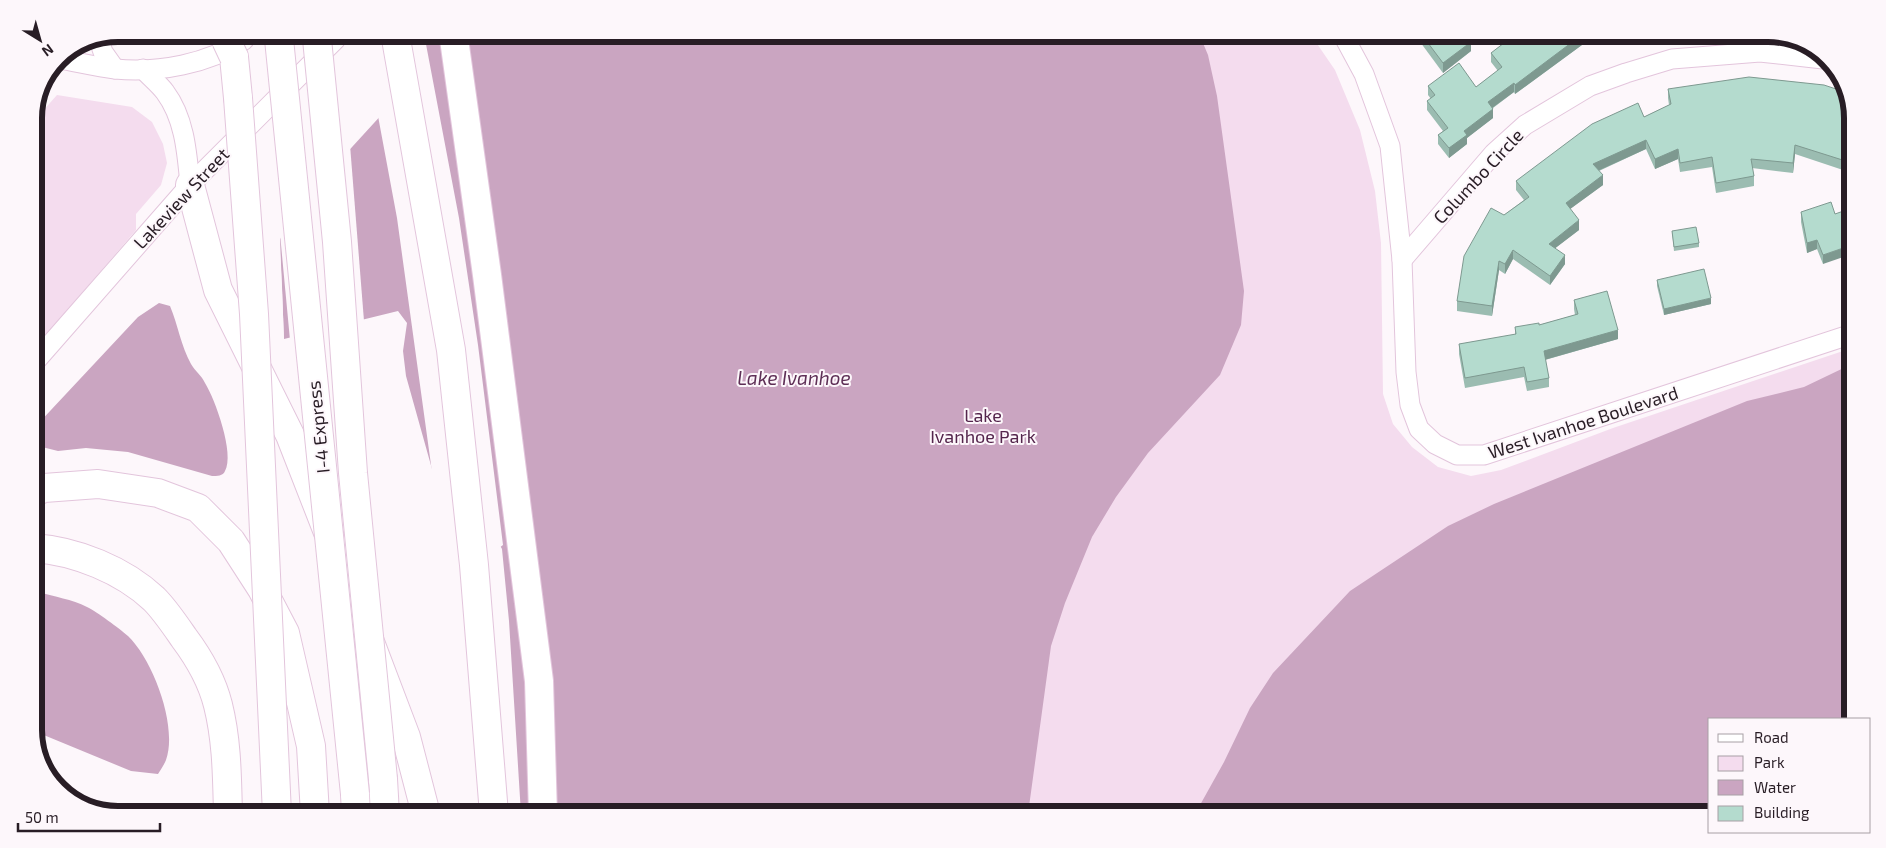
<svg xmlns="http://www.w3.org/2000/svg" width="1886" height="848" font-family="'Exo 2',sans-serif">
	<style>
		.green { fill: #f4dcee }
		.water { fill: #caa5c1 }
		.pier { fill: #fdf7fb }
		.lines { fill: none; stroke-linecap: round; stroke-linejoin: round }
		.minor-casing { stroke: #e3c5dc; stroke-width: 21 }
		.highway-casing { stroke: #e3c5dc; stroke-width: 30 }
		.minor { stroke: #fff; stroke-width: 19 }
		.highway { stroke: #fff; stroke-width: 28 }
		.highway-bridge-casing { stroke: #e3c5dc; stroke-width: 30; stroke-linecap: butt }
		.highway-bridge { stroke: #fff; stroke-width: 28 }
		.wall { fill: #9bbcb1 }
		.shaded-wall { fill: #7e9990 }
		.building { fill: #b4dbce; stroke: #7e9990 }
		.labels { text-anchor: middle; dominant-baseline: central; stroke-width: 4; stroke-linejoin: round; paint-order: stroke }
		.street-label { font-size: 18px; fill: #281d25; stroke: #fdf7fb }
		.park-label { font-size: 18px; fill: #54254c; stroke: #fdf7fb }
		.water-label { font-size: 19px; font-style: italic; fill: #5e2f56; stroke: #fdf7fb }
		.rim { fill: none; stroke: #281d25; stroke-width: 6 }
	</style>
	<rect width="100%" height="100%" fill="#fdf7fb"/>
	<g class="green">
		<path d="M1311,35L1335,70L1360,130L1375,191L1381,243L1383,394L1393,424L1412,447L1438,467L1471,476L1501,470L1613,428L1852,348V719H1710V814H609L533,38Z"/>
		<path d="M57,95L132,107L152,122L163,144L167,163L161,185L136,214V230L34,349V121Z"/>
	</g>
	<g class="water">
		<path d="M1200,36L1208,55L1217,96L1244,291L1241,325L1220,375L1148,453L1116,497L1092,537L1065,603L1051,646L1028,814H521L509,621L502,549L486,520L458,484L432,469L406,376L403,351L407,323L398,311L284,339L280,239L310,193L395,100L428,39Z"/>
		<path d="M159,303L170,306C178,325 181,346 191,364C195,371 202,376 205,383C215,399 235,454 225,471C223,476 217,476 212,476L128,452L86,448L58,451L42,447L34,433L36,426L138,317Z"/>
		<path d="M1852,364V719H1710V814H1195L1224,762L1250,708L1273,673L1350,591L1448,526L1494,504L1747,401L1804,387Z"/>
		<path d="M34,592H39C54,597 72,599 87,607C97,612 119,628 128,636C153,660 178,726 166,760C164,765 161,769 158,774L131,771L34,731Z"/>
	</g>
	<g class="pier">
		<path d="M425,39L459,218L478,345L503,545L499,548L484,522L456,486L432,472L397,218L378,116L393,99Z"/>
		<path d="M350,145L364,321L290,340L280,234L308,191Z"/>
		<path d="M279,236L282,287L284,342L281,339Z"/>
	</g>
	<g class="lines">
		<g class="minor-casing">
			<g id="minor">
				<path d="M1343,35L1364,74L1390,146L1402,260L1406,372L1410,405L1419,429L1435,444L1457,455H1484L1852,334"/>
				<path d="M99,40L103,52L115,69"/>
				<path d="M59,59C77,62 97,67 115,69C159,73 208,64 244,40"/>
				<path d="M143,69C150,77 159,84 165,92C185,119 187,153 190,185"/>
				<path d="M1402,260L1494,153L1525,125L1590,86L1626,73L1672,59L1760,52L1823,59"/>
				<path d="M34,363L190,185L336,39"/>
			</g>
		</g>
		<g class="highway-casing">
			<g id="highway">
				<path d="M396,39L451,350L474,565L494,814"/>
				<path d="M454,39L487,275L539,681L543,814"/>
				<path d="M234,57L238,98"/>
				<path d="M190,185L218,290L290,435L340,563L406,737L426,814"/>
				<path d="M34,492L44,488L98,484L158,493L198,508L231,541L262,589L285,633L311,746L315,814"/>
				<path d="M34,548C76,551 123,570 154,599C165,610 175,625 184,638C199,658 212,681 218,705C227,741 227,777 228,814"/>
				<path d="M383,779L385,814"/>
				<path d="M355,794L356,814"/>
			</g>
		</g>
		<use href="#minor" class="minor"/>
		<use href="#highway" class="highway"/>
		<g class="highway-bridge-casing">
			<g id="highway-bridge">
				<path d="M279,39L355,794"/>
				<path d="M317,39L337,242L353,473L383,779"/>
				<path d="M226,40L234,57"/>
				<path d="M238,98L254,314L277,814"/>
			</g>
		</g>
		<use href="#highway-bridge" class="highway-bridge"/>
	</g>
	<g class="wall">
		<path d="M1586,34V42L1515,94L1514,92L1493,108V118L1467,138V144L1449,158L1438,144V135L1443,131L1427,110V101L1431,99L1428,95V86L1476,87L1498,71L1491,62V53L1509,40L1505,35Z"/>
		<path d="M1415,35H1466L1471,51L1443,73Z"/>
		<path d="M1668,89L1852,114V173L1795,154L1793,173L1752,168L1754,176V186L1716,193L1712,167L1680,172L1678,159L1655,169L1646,149L1599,171L1603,185L1570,209L1579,230L1555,248L1565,264L1550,285L1513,259L1505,274L1499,270L1492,316L1457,311V301L1504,215L1524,200L1516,190V181L1644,117L1669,105L1668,98Z"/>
		<path d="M1801,212L1835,214L1823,264L1817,249L1807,253L1801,222Z"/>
		<path d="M1672,231L1699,243V247L1674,251Z"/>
		<path d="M1657,280L1711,304L1664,315L1657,286Z"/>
		<path d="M1574,300L1618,339L1545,360L1549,378V387L1527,391L1524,377L1465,388L1459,354V344L1515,335V327L1539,325L1575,315L1574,309Z"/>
	</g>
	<g class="shaded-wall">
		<path d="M1583,34H1586V42L1515,94V85Z"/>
		<path d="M1471,42V51L1443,73V63Z"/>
		<path d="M1514,83V92L1488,111V102Z"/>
		<path d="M1493,109V118L1467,138V144L1449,158V148L1464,131Z"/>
		<path d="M1646,140V149L1593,173V164Z"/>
		<path d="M1795,145V154L1793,173V163Z"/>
		<path d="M1678,149V159L1655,169V159Z"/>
		<path d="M1603,175V185L1566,212V203Z"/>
		<path d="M1579,220V230L1549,253V244Z"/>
		<path d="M1817,240V249L1807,253V243Z"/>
		<path d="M1852,245V254L1823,264V255Z"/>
		<path d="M1513,250V259L1505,274V264Z"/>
		<path d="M1565,255V264L1550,285V276Z"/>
		<path d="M1499,261V270L1492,316V306Z"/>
		<path d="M1711,298V304L1664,315V309Z"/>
		<path d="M1618,330V339L1544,360V351Z"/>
	</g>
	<g class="building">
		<path d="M1583,34L1515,85L1514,83L1488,102L1493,109L1464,131L1467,135L1449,148L1438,135L1448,128L1427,101L1435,95L1428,86L1459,63L1476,87L1502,67L1491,53L1513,36L1512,35Z"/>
		<path d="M1422,35H1466L1471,42L1443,63Z"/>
		<path d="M1749,77L1824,85L1845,92L1852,114V163L1795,145L1793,163L1751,159L1754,176L1716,183L1712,157L1680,163L1678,149L1655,159L1646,140L1593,164L1603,175L1566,203L1579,220L1549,244L1565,255L1550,276L1513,250L1505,264L1499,261L1492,306L1457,301L1464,256L1491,208L1504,215L1529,197L1516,181L1592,124L1638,103L1644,117L1671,104L1668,89Z"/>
		<path d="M1831,202L1835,214L1852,208V245L1823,255L1817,240L1807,243L1801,212Z"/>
		<path d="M1696,227L1699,243L1674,247L1672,231Z"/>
		<path d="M1704,269L1711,298L1664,309L1657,280Z"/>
		<path d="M1607,291L1618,330L1544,351L1549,378L1527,382L1524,367L1465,378L1459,344L1516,334L1515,327L1539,323V325L1578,314L1574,300Z"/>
	</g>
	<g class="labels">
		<g class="street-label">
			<text transform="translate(1478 176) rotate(-47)">Columbo Circle</text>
			<text transform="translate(181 198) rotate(-47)">Lakeview Street</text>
			<text transform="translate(1583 422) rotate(-18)">West Ivanhoe Boulevard</text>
			<text transform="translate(318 427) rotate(-96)">I-4 Express</text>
		</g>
		<g class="park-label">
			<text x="983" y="415">Lake<tspan x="983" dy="21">Ivanhoe Park</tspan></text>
		</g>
		<g class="water-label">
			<text x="794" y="377">Lake Ivanhoe</text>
		</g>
	</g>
	<path d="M0 0H1886V848H0ZM118 42H1768A76 76 0 0 1 1844 118V730A76 76 0 0 1 1768 806H118A76 76 0 0 1 42 730V118A76 76 0 0 1 118 42Z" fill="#fdf7fb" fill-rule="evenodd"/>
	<path class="rim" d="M118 42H1768A76 76 0 0 1 1844 118V730A76 76 0 0 1 1768 806H118A76 76 0 0 1 42 730V118A76 76 0 0 1 118 42Z"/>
	<rect x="1708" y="718" width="162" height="115" fill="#fdf7fb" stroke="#a8a0a5"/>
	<rect x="1718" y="734" width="25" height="8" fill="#ffffff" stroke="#a8a0a5"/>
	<text x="1754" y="743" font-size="15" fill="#281d25">Road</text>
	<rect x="1718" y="756" width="25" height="15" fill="#f4dcee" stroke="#a8a0a5"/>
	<text x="1754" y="768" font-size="15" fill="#281d25">Park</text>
	<rect x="1718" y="780" width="25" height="15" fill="#caa5c1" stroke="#a8a0a5"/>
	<text x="1754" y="793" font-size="15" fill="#281d25">Water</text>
	<rect x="1718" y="806" width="25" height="15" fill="#b4dbce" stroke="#a8a0a5"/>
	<text x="1754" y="818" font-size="15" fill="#281d25">Building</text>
	<g transform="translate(40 40) rotate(143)" stroke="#fdf7fb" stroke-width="4" paint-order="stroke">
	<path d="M0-4L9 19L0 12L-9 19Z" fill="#281d25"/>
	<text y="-8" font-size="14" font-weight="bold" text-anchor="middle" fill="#281d25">N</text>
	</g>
	<path d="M18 823v8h142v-8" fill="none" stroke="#281d25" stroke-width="2.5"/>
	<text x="25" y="823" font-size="15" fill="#281d25" stroke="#fdf7fb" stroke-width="4" paint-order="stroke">50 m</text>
</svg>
